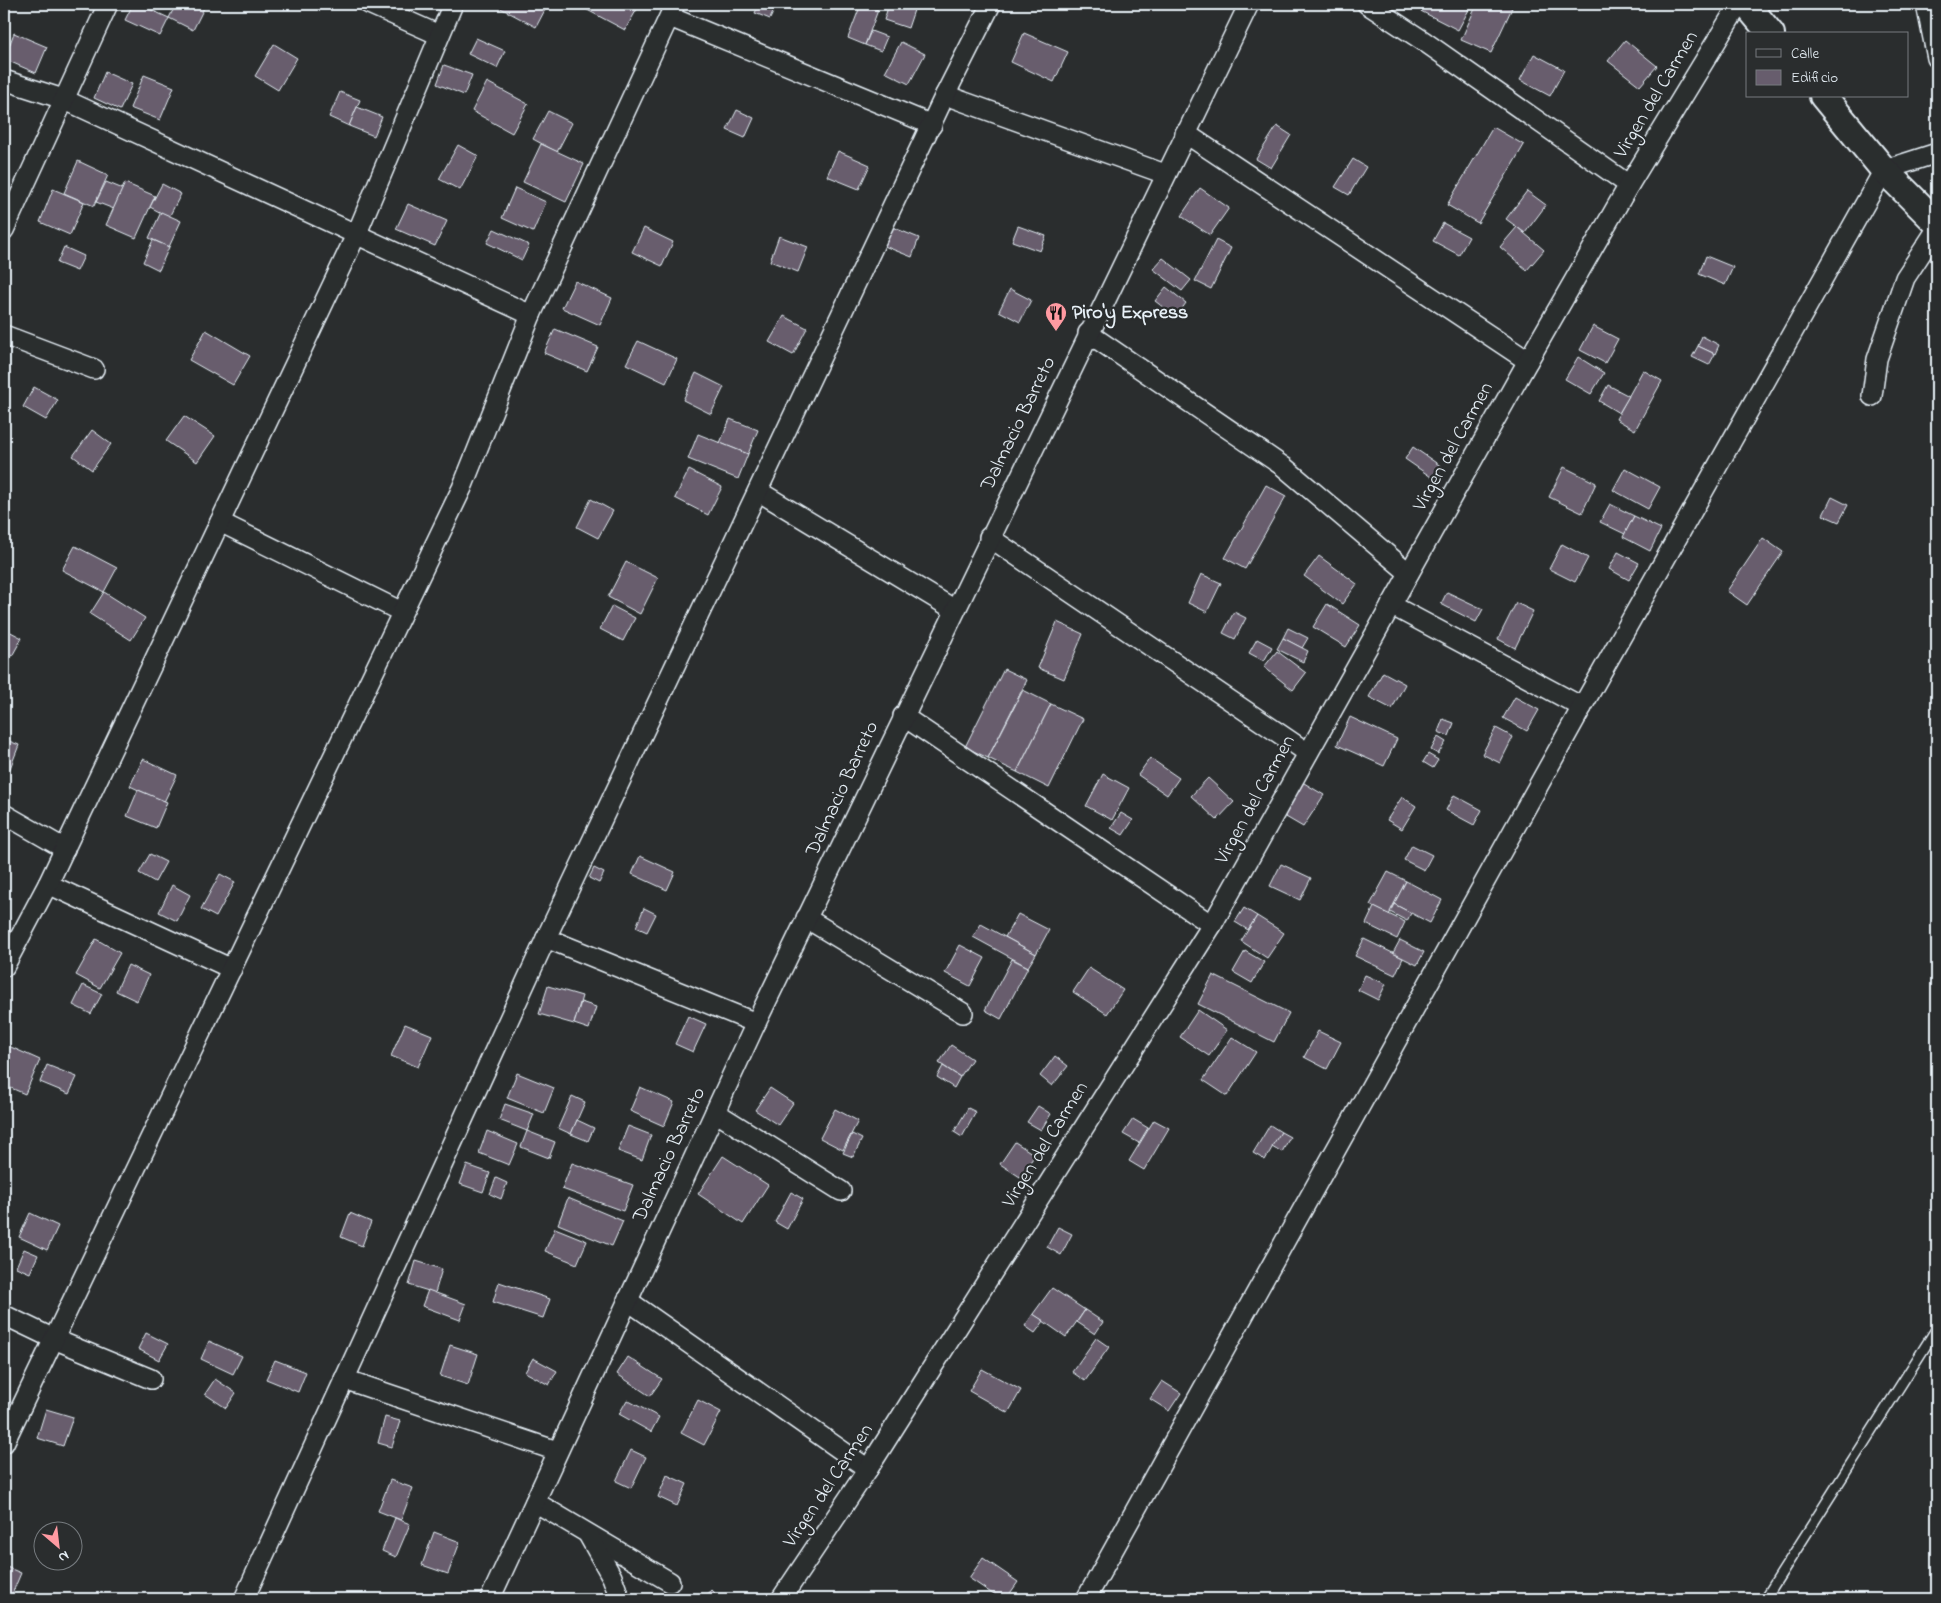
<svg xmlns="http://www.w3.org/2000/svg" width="1941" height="1603" font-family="'Indie Flower',sans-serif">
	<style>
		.building { fill: #675d6d; stroke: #e8f1f8 }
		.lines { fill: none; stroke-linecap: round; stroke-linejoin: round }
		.service-casing { stroke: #e8f1f8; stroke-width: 12 }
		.minor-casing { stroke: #e8f1f8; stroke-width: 22 }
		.secondary-casing { stroke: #e8f1f8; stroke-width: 30 }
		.service { stroke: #2a2d2e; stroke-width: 9 }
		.minor { stroke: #2a2d2e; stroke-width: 19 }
		.secondary { stroke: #2a2d2e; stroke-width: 26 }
		.labels { text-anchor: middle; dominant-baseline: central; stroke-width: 4.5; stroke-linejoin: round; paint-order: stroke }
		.street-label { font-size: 20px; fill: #e8f1f8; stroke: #2a2d2e }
		.poi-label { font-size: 20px; font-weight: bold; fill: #e8f1f8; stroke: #2a2d2e; text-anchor: start }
	</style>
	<rect width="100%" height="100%" fill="#2a2d2e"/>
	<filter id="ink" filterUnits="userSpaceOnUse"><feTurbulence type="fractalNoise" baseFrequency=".02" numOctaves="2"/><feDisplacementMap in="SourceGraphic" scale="10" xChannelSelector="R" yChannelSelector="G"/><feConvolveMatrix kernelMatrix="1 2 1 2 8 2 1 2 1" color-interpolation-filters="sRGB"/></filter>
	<g filter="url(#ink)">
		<g class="building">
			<path d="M133,4H138L169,18L160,36L125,20Z"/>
			<path d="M176,4H206L193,30L169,18Z"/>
			<path d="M493,4H548L536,27Z"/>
			<path d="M576,4H640L625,30Z"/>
			<path d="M759,4H777L770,19L755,13Z"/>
			<path d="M861,4L878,10L865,45L848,38Z"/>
			<path d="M889,4H916L908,28L884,20Z"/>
			<path d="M1407,4H1472L1458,30Z"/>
			<path d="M1477,4H1502L1512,8L1491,53L1461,40Z"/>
			<path d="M871,31L887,37L881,51L865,45Z"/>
			<path d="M14,33L47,47L36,73L4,59Z"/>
			<path d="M1024,33L1068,52L1054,82L1011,62Z"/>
			<path d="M476,38L505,51L497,68L468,54Z"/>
			<path d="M1625,40L1657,66L1640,86L1608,61Z"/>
			<path d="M901,42L925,54L909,84L885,72Z"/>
			<path d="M274,44L297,58L278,90L255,76Z"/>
			<path d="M1534,54L1564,70L1550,96L1520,80Z"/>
			<path d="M444,65L472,75L464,95L437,84Z"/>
			<path d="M105,72L132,84L120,110L94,98Z"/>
			<path d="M144,75L174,87L160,120L130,108Z"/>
			<path d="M487,82L528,104L512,133L472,111Z"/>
			<path d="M340,92L360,100L349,126L329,117Z"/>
			<path d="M357,107L382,117L374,136L349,126Z"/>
			<path d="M737,110L754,118L745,138L727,130Z"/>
			<path d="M548,111L572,123L557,152L533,139Z"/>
			<path d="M1277,126L1291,135L1271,168L1256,159Z"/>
			<path d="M1493,127L1524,145L1478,223L1447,205Z"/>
			<path d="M541,144L584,164L566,202L523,182Z"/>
			<path d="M458,145L478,156L460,190L439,179Z"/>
			<path d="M4,147L10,149L4,163Z"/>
			<path d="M838,151L870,165L859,189L827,176Z"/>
			<path d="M1353,159L1366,167L1349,195L1335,187Z"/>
			<path d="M78,161L108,175L94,206L64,193Z"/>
			<path d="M106,182L123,189L114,209L96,202Z"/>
			<path d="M125,183L155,196L136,238L106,225Z"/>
			<path d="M162,184L181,194L169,217L150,207Z"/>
			<path d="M515,188L546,202L533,232L502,218Z"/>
			<path d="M1200,188L1229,208L1210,235L1181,216Z"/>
			<path d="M53,189L84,202L70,235L40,222Z"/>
			<path d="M1527,191L1546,205L1525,233L1506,219Z"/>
			<path d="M408,204L447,221L435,246L396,229Z"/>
			<path d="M161,212L181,221L169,247L149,238Z"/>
			<path d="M1443,223L1469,237L1459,255L1433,241Z"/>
			<path d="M887,225L919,238L912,257L879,244Z"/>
			<path d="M1018,226L1046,236L1040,251L1012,241Z"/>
			<path d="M1517,227L1544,250L1527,270L1500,247Z"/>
			<path d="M644,228L673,242L662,266L632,252Z"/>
			<path d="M494,229L529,245L522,260L487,243Z"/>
			<path d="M779,236L808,247L798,272L770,261Z"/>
			<path d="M153,240L169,247L159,270L143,262Z"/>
			<path d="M1216,240L1231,248L1211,289L1195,281Z"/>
			<path d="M64,247L84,256L77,271L57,263Z"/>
			<path d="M1706,256L1733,267L1725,285L1699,274Z"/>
			<path d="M1163,258L1191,280L1182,291L1153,269Z"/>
			<path d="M575,281L612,298L600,325L562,308Z"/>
			<path d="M1166,287L1186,303L1176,317L1155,301Z"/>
			<path d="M1010,289L1031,300L1020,322L999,311Z"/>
			<path d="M784,316L807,328L793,355L769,342Z"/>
			<path d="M1593,326L1618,339L1605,363L1580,350Z"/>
			<path d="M555,329L598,347L587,371L544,353Z"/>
			<path d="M206,330L250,356L233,385L189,360Z"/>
			<path d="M1702,336L1719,345L1715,354L1698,346Z"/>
			<path d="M638,341L677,359L666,383L626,364Z"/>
			<path d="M1698,346L1715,354L1709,365L1692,357Z"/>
			<path d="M1578,357L1604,373L1591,394L1565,379Z"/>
			<path d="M1643,370L1662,381L1635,430L1616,419Z"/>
			<path d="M696,373L724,387L711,414L683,400Z"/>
			<path d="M1608,385L1629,396L1619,413L1599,401Z"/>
			<path d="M34,387L58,400L46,420L23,407Z"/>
			<path d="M184,416L215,436L197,462L166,441Z"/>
			<path d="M730,419L758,430L748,454L720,443Z"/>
			<path d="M92,430L111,444L92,470L73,456Z"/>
			<path d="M698,434L748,454L738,479L688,459Z"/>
			<path d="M1413,447L1442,467L1434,479L1405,459Z"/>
			<path d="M1564,467L1596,483L1582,513L1549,497Z"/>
			<path d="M1625,468L1660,487L1648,509L1613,490Z"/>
			<path d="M689,470L722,487L708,515L675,498Z"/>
			<path d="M1266,485L1286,496L1245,569L1225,558Z"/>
			<path d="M1832,497L1848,505L1839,522L1823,515Z"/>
			<path d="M591,499L613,511L598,538L577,527Z"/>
			<path d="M1610,504L1634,516L1625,534L1600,522Z"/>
			<path d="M1634,516L1661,529L1650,551L1623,537Z"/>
			<path d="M1763,538L1783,552L1747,605L1727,591Z"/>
			<path d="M1562,544L1588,558L1575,582L1549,569Z"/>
			<path d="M75,546L117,568L104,592L62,570Z"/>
			<path d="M1618,552L1639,563L1629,580L1609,569Z"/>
			<path d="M1319,556L1357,584L1342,604L1304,576Z"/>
			<path d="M626,562L658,578L640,614L608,597Z"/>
			<path d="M1201,574L1221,583L1207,612L1188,603Z"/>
			<path d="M104,592L145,618L131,640L90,614Z"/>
			<path d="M1447,592L1483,609L1476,622L1441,604Z"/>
			<path d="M1516,603L1533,611L1515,648L1498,639Z"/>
			<path d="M1327,604L1360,625L1346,647L1313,627Z"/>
			<path d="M612,606L635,618L623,641L600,629Z"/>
			<path d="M1234,612L1246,618L1235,639L1223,633Z"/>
			<path d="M1057,622L1083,634L1064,679L1038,668Z"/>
			<path d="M1288,628L1308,638L1302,648L1283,638Z"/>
			<path d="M5,629L22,638L12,656L4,651Z"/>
			<path d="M1283,638L1308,651L1303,662L1277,649Z"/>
			<path d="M1257,639L1272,647L1264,661L1249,653Z"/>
			<path d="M1277,651L1306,673L1293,690L1264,667Z"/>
			<path d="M1004,669L1027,680L988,758L965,747Z"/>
			<path d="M1383,672L1405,684L1392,709L1369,697Z"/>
			<path d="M1023,690L1051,704L1017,772L988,758Z"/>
			<path d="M1515,697L1539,710L1527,731L1503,718Z"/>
			<path d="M1051,704L1083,719L1049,788L1017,772Z"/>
			<path d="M1350,717L1397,739L1384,766L1337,745Z"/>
			<path d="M1443,719L1454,723L1449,736L1438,732Z"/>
			<path d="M1496,728L1513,737L1500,763L1482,754Z"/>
			<path d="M1438,737L1446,742L1438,754L1431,750Z"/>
			<path d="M4,739L19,745L4,784Z"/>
			<path d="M1428,754L1438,760L1433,768L1423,762Z"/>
			<path d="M1150,758L1179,778L1167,795L1138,775Z"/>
			<path d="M143,759L177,775L164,802L130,786Z"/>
			<path d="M1103,774L1129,788L1112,820L1086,806Z"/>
			<path d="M1208,778L1234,802L1217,820L1191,796Z"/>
			<path d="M1299,780L1324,795L1303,827L1279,813Z"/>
			<path d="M138,790L167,802L156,828L127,816Z"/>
			<path d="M1454,795L1482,810L1474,825L1446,810Z"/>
			<path d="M1402,797L1416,806L1402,829L1387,820Z"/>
			<path d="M1121,813L1133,820L1123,835L1111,828Z"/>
			<path d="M1412,845L1432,855L1424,870L1404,860Z"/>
			<path d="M150,854L166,862L155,882L139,873Z"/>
			<path d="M640,856L675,872L667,890L632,874Z"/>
			<path d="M1281,864L1311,878L1300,900L1270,886Z"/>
			<path d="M594,868L604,873L599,883L589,878Z"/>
			<path d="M1388,872L1406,881L1389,915L1370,905Z"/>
			<path d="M220,874L235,882L216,917L201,909Z"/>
			<path d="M1406,881L1442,900L1430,923L1394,904Z"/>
			<path d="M172,885L190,895L177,921L159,912Z"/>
			<path d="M1394,904L1411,913L1407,921L1390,912Z"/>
			<path d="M1374,907L1405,922L1397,939L1366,924Z"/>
			<path d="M644,908L656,914L647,932L636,927Z"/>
			<path d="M1244,908L1257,916L1248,930L1235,922Z"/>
			<path d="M1018,914L1049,930L1036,954L1005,937Z"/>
			<path d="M1257,916L1284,933L1267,958L1241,941Z"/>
			<path d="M981,924L1036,954L1028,967L973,937Z"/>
			<path d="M96,939L120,953L100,988L76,975Z"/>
			<path d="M1364,939L1403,958L1395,975L1355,956Z"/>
			<path d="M1400,940L1424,952L1417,965L1393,953Z"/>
			<path d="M960,945L985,958L970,986L945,973Z"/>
			<path d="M1245,951L1264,962L1252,983L1233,972Z"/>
			<path d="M1012,959L1028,967L1001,1019L985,1010Z"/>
			<path d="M128,965L149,975L137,1001L116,991Z"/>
			<path d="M1089,968L1123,990L1107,1014L1073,992Z"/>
			<path d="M1213,975L1289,1013L1274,1042L1198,1004Z"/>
			<path d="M1365,975L1386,984L1378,1000L1358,990Z"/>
			<path d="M83,985L102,994L91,1014L73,1005Z"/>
			<path d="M548,986L582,996L574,1024L539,1014Z"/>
			<path d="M581,1002L596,1007L589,1029L574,1024Z"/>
			<path d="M1198,1010L1227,1030L1209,1056L1180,1037Z"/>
			<path d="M688,1016L706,1024L693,1052L675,1044Z"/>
			<path d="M405,1024L432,1035L418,1067L391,1056Z"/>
			<path d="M1318,1031L1341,1042L1327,1069L1304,1057Z"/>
			<path d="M1232,1037L1256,1052L1227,1096L1203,1080Z"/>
			<path d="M4,1044L40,1060L25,1094L4,1085Z"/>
			<path d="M951,1045L972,1059L960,1077L939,1063Z"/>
			<path d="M1055,1056L1068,1066L1052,1086L1040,1076Z"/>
			<path d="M47,1065L77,1077L69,1094L40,1082Z"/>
			<path d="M943,1066L960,1077L954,1088L937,1077Z"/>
			<path d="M517,1073L554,1088L544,1113L507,1098Z"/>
			<path d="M640,1087L674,1102L664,1126L630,1111Z"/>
			<path d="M770,1088L793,1103L778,1125L755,1110Z"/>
			<path d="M572,1096L585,1102L571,1134L558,1128Z"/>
			<path d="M505,1104L534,1114L527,1131L499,1120Z"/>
			<path d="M1038,1106L1051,1114L1041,1130L1027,1122Z"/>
			<path d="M968,1108L976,1112L962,1137L954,1132Z"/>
			<path d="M835,1109L858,1121L843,1150L820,1138Z"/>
			<path d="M1133,1119L1148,1128L1139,1143L1123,1134Z"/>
			<path d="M577,1120L594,1128L588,1141L571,1134Z"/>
			<path d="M1154,1120L1169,1128L1144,1170L1129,1161Z"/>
			<path d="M1270,1125L1281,1132L1265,1160L1253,1153Z"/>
			<path d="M628,1126L651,1135L642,1160L618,1151Z"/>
			<path d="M487,1131L518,1144L509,1165L479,1153Z"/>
			<path d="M527,1131L555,1142L549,1158L521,1147Z"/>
			<path d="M1281,1132L1290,1137L1282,1152L1272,1146Z"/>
			<path d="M852,1134L862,1139L853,1157L843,1153Z"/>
			<path d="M1015,1142L1035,1155L1020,1177L1000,1164Z"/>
			<path d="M723,1156L768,1185L743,1224L698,1194Z"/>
			<path d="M572,1163L633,1185L623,1211L562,1189Z"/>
			<path d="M467,1165L490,1173L483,1192L460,1184Z"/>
			<path d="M496,1178L507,1183L501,1199L490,1194Z"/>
			<path d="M791,1192L803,1199L787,1229L775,1222Z"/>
			<path d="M568,1198L623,1221L612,1246L558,1224Z"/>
			<path d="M30,1213L58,1226L47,1250L19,1237Z"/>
			<path d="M350,1213L371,1222L362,1246L341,1237Z"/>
			<path d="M1058,1227L1072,1234L1061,1255L1047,1247Z"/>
			<path d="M555,1228L587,1241L577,1264L545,1251Z"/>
			<path d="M4,1235L8,1237L4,1250Z"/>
			<path d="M24,1249L38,1255L30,1273L16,1267Z"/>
			<path d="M416,1261L442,1269L435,1293L409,1285Z"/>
			<path d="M499,1282L550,1299L543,1318L493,1302Z"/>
			<path d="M1052,1288L1085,1310L1066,1337L1033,1314Z"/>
			<path d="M428,1290L466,1304L460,1320L422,1306Z"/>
			<path d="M1085,1310L1103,1322L1095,1334L1077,1322Z"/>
			<path d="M1033,1314L1044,1321L1035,1333L1025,1326Z"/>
			<path d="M146,1333L168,1344L159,1360L138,1349Z"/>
			<path d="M1096,1338L1109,1347L1085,1381L1072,1372Z"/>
			<path d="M209,1341L242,1356L233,1374L201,1359Z"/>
			<path d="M450,1345L478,1354L468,1385L440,1376Z"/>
			<path d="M628,1357L662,1379L650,1396L617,1374Z"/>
			<path d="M533,1358L557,1371L549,1385L525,1372Z"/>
			<path d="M275,1360L306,1372L298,1392L266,1379Z"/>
			<path d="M982,1369L1021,1390L1008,1413L969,1391Z"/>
			<path d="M215,1379L236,1393L226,1408L205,1394Z"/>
			<path d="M1162,1381L1181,1393L1169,1411L1150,1399Z"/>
			<path d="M627,1400L659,1417L651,1432L619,1414Z"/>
			<path d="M698,1400L721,1412L704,1445L681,1433Z"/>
			<path d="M46,1409L73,1417L63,1446L37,1438Z"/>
			<path d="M385,1417L400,1421L392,1447L378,1443Z"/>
			<path d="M631,1450L646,1457L631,1488L616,1481Z"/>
			<path d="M667,1475L687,1484L677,1506L658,1497Z"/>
			<path d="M390,1480L413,1488L401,1520L378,1511Z"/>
			<path d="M395,1518L410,1524L396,1557L382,1551Z"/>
			<path d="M434,1532L460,1542L448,1574L422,1565Z"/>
			<path d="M983,1558L1018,1582L1006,1599H1000L969,1578Z"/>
			<path d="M4,1566L21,1573L10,1599H4Z"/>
			<path d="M712,1590L721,1599H702Z"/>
		</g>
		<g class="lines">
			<g class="service-casing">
				<path id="service" d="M1765,1599L1937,1328"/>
			</g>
			<g class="minor-casing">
				<g id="minor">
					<path d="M369,4L439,35"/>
					<path d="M1367,4L1425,42L1629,185"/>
					<path d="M1926,4L1937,58"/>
					<path d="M670,17L932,125"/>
					<path d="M4,80L63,99L531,315"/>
					<path d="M945,95L1165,174"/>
					<path d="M1185,133L1528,361"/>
					<path d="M4,230L108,4"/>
					<path d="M1088,333L1284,467L1409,573"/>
					<path d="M4,335L94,369"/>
					<path d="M1872,396L1877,359L1905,278L1937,229"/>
					<path d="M758,491L955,610"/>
					<path d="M220,522L402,612"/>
					<path d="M989,537L1308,753"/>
					<path d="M1391,605L1582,707"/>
					<path d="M903,716L1212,925"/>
					<path d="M4,814L65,849"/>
					<path d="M48,884L232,969"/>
					<path d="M806,918L963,1013"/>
					<path d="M546,938L756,1023"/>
					<path d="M4,967L48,884L357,233L453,4"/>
					<path d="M715,1112L841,1191"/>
					<path d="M627,1300L868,1469"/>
					<path d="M4,1315L54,1339L151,1379"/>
					<path d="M344,1379L557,1451"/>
					<path d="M4,1443L462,488L531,315L675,4"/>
					<path d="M535,1502L670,1582"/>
					<path d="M589,1536L612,1577L620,1599"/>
					<path d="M244,1599L546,938L945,95L991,4"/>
					<path d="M490,1599L756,1023L1249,4"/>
					<path d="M781,1599L868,1469L1212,925L1528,361L1629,185L1739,4"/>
					<path d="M1086,1599L1582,707L1884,170L1937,153"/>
				</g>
			</g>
			<g class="secondary-casing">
				<g id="secondary">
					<path d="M1746,4L1771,34"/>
					<path d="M1823,96L1884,170L1937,223"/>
				</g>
			</g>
			<use href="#service" class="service"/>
			<use href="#minor" class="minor"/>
			<use href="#secondary" class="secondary"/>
		</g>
	</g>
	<defs>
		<g id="restaurant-pin" transform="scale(1.125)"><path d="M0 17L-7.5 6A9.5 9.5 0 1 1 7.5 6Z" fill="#ff9aa2" stroke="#2a2d2e"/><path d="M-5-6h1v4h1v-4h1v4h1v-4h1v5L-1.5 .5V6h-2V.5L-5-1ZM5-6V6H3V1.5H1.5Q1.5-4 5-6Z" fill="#111"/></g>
	</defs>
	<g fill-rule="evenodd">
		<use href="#restaurant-pin" x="1056" y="313"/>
	</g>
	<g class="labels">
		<g class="street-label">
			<text transform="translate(1657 95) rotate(-59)">Virgen del Carmen</text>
			<text transform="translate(1019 424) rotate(-64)">Dalmacio Barreto</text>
			<text transform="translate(1454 447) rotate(-61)">Virgen del Carmen</text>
			<text transform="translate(843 789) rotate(-65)">Dalmacio Barreto</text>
			<text transform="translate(1256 800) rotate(-61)">Virgen del Carmen</text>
			<text transform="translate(1046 1145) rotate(-58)">Virgen del Carmen</text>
			<text transform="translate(670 1155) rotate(-65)">Dalmacio Barreto</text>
			<text transform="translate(829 1486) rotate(-56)">Virgen del Carmen</text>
		</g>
		<g class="poi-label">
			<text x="1072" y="313">Piro'y Express</text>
		</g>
	</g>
	<rect width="1941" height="1603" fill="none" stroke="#2a2d2e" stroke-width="20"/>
	<rect x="10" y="10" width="1921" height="1583" fill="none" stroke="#e8f1f8" stroke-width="2" filter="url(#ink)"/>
	<rect x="1746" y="32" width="162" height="65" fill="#2a2d2e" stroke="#767b7f"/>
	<rect x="1756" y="49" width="25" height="8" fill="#2a2d2e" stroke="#767b7f"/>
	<text x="1791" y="58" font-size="15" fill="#e8f1f8">Calle</text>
	<rect x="1756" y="70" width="25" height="15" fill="#675d6d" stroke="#767b7f"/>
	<text x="1791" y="82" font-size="15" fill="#e8f1f8">Edificio</text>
	<g transform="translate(58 1546) rotate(152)"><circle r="24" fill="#2a2d2e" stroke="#767b7f"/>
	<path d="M0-4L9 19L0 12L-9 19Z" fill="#ff9aa2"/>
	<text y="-8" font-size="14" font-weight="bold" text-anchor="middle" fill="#e8f1f8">N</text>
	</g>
</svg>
